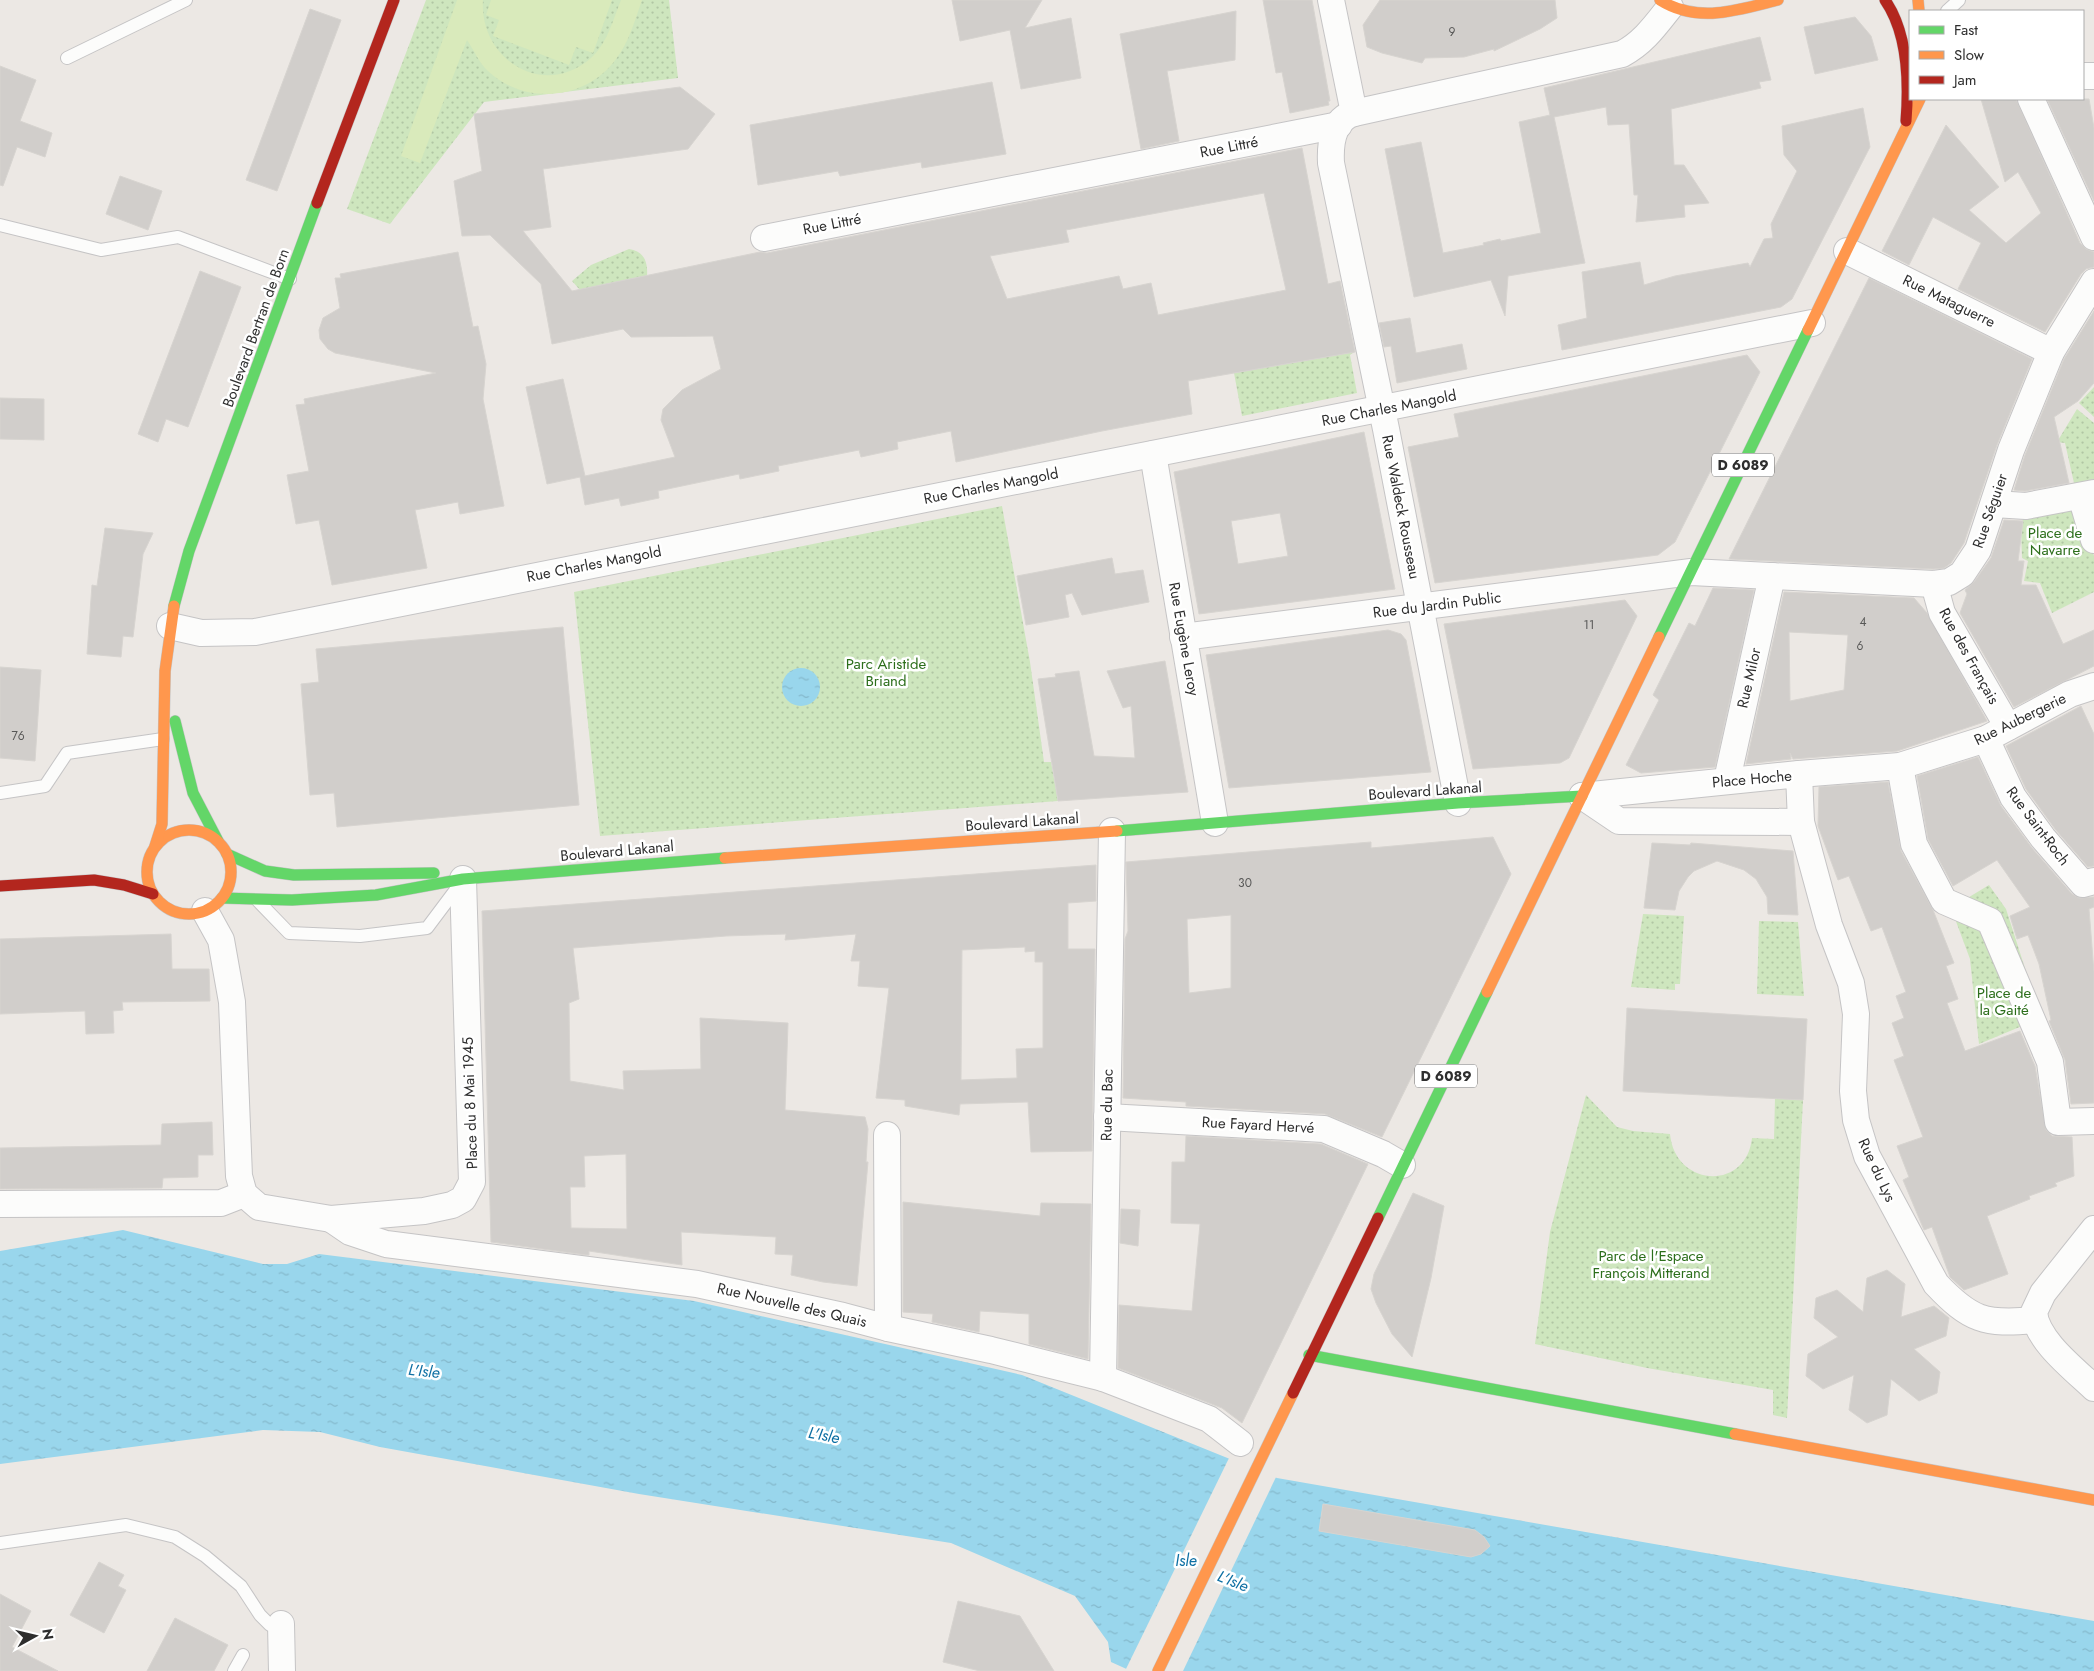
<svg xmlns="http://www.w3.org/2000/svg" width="2094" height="1671" font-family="Jost,sans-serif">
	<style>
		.park { fill: url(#park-dots) }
		.pitch { fill: #d9eabb }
		.water { fill: url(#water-ripples) }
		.pier { fill: #ece8e4 }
		.building { fill: #d1cecb; stroke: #d7d4d0; fill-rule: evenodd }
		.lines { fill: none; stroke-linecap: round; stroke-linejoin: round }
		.lane-casing { stroke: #c5c4c5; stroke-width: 14 }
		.street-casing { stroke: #c5c4c5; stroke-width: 28 }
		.fast-casing { stroke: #c5c4c5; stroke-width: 12 }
		.slow-casing { stroke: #c5c4c5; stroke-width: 12 }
		.jam-casing { stroke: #c5c4c5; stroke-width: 12 }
		.lane { stroke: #fcfcfb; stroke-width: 12 }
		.street { stroke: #fcfcfb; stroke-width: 26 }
		.fast { stroke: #63d668; stroke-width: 11 }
		.slow { stroke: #ff974d; stroke-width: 11 }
		.jam { stroke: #b3261e; stroke-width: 11 }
		.labels { text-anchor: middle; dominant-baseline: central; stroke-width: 5; stroke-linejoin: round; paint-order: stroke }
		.number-label { font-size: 12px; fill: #585857 }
		.shield { fill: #fff; stroke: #6d6d6d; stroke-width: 1 }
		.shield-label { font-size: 14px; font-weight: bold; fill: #2e2e2e }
		.street-label { font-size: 15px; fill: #2e2e2e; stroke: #fff }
		.park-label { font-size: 15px; fill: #2c6e1b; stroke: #fff }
		.water-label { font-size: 16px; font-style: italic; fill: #0d6fa3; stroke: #fff }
	</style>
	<defs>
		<pattern id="park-dots" width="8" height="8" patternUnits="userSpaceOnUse" patternTransform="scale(1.25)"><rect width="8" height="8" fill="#cee6be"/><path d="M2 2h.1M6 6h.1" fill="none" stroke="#b1c6a4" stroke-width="1.8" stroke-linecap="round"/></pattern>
		<pattern id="water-ripples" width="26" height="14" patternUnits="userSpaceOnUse" patternTransform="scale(1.25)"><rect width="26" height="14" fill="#99d6ec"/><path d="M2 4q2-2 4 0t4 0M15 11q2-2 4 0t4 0" fill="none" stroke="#84b8cb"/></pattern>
	</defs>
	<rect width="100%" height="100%" fill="#ece8e4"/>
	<g class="park">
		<path d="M426,0H669L678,78L484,102L390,224L347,209Z"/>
		<path d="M629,249C644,251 648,262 647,276L580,290L572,281L591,265Z"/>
		<path d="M1354,352L1350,355L1357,393L1242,416L1234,373Z"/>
		<path d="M2094,387V417L2079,403Z"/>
		<path d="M2077,409L2094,423V489L2076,492L2065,443L2057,442Z"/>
		<path d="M2077,497L2094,556V592L2052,613L2040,583L2024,581L2028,561L2022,558L2021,527L2026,506Z"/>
		<path d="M1002,506L1030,662L1044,762H1051L1058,801L600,836L574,592Z"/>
		<path d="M1989,885L2006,909L2041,1018L1979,1044L1970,959L1951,908Z"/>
		<path d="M1643,914L1684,916L1680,984H1675V990L1631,987Z"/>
		<path d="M1759,921L1798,922L1804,996L1757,994Z"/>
		<path d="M1586,1095L1617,1127L1633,1131L1670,1134C1675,1187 1746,1192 1752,1138L1774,1139L1775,1098L1803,1100L1787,1418L1773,1415V1390L1647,1368L1535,1344L1550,1232Z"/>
	</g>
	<g class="pitch">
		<path d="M457,0H483C479,59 543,100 591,58C607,44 613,20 621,0H642C635,20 629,42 616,59C587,100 525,106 488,71C479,63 474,50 467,40L420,163L401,156Z"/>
		<path d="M491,0H612L593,53L576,47L569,65L493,36L499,20L486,15Z"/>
	</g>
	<g class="water">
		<circle cx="801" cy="687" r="19"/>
		<path d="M123,1230L263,1264H287L319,1254L694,1301L1022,1375L1277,1478L2094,1621V1671H1131L1111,1662L1108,1642L1075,1596L951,1543L639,1494L380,1447L320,1432L263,1430L0,1464V1251Z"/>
	</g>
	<path class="pier" d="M1230,1456L1277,1475L1183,1671H1125Z"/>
	<g class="building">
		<path d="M952,0H1042L1025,28L1071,18L1081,78L1021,89L1010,30L960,41Z"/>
		<path d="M1263,0H1312L1330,101H1328L1329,105L1290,113L1282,72L1276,73Z"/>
		<path d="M1380,0H1555L1557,18L1540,29L1494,51V49L1464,57L1425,58L1422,63L1382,53L1367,47L1363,25Z"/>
		<path d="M310,9L341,20L277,191L246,180Z"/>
		<path d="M1236,11L1235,60L1167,71L1179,141L1141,149L1120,34Z"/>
		<path d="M1855,17L1871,36L1878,60L1815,74L1804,27Z"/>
		<path d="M1760,37L1771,80L1759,82L1761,88L1671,109L1674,165H1684L1709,203L1684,205L1685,217L1636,222L1638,195H1634L1629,124L1608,125L1606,107L1554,117L1585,263L1508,276L1505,316L1491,280L1414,297L1385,149L1421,142L1443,253L1484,245L1483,243L1500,239L1501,241L1541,233L1519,122L1550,115L1544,88Z"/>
		<path d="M0,66L36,80L20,121L52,133L45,157L17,147L3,186L0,185Z"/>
		<path d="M992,82L1006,154L922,168L921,162L840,176L838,171L758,185L750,125Z"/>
		<path d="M680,87L715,114L688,149L543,169L551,227L523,231L572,291L760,252L767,253L1302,148L1328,284L1340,281L1355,352L1188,381L1192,414L1102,431L956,462L951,431L897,442L898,449L861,457L859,450L778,466L779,471L740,479L739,474L658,491L659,498L621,506L619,498L585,505L580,477L547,484L526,387L563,379L585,476L675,457L661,420L663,409L682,390L721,369L713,336L631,337L623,329L552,344L541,284L490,235L462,236L454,181L482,171L474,114ZM1264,193L1286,290L1158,315L1151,283L1123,289L1119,276L1007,299L990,256L1069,242L1066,230Z"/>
		<path d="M1981,99H2016L2080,243L2086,249L2094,252V267L2086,269L2081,274L2045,332L1958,289L1981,243L1933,217L1909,265L1882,251L1946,125L1999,187L1969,210L2006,243L2041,213L2018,172L2005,182Z"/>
		<path d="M2047,99H2089L2094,128V201Z"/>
		<path d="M1863,108L1870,147L1792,299L1781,307L1562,350L1558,325L1587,318L1582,272L1640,262L1644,285L1675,276L1748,263L1750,267L1764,239L1773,238L1771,224L1797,171L1784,155L1782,126Z"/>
		<path d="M120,176L162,191L148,230L106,214Z"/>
		<path d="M458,252L473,327L478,326L486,364L483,399L504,506L460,514L458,502L415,510L427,568L332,585L319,520L296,524L287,475L309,471L296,405L305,404L304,399L436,373L335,353L328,349L320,339L319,330L323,318L340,308L335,278H341L340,274Z"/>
		<path d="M200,271L241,287L188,427L166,419L158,442L138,434Z"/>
		<path d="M1869,278L2032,359L1997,445L1964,543L1951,563L1944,568L1933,569L1729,559Z"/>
		<path d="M2094,311V383L2078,401L2054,417L2069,483L2025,491L2014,490L2025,455L2064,359Z"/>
		<path d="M1410,318L1416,353L1462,344L1467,369L1397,383L1391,346L1384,347L1379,323Z"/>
		<path d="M1747,355L1760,372L1675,542L1658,555L1435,583L1408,447L1459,437L1454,414Z"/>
		<path d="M0,398L44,399V440L0,439Z"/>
		<path d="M1364,432L1395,589L1199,614L1174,472ZM1280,513L1288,556L1238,564L1231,521Z"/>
		<path d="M2004,520L2023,521L2018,561H2024L2021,585H2036L2063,644L2094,630V666L2014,707L1960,613L1967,594L1965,590L1974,582L1991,558Z"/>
		<path d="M105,528L153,533L143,554L133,637L123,636L121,657L87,654L92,585L97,586Z"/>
		<path d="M1112,558L1115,574L1143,570L1149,602L1082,615L1072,593L1065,595L1069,617L1026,625L1017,576Z"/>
		<path d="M1713,588L1754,590L1715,767L1641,773L1626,765L1659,700L1653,695L1689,623L1695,626Z"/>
		<path d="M1784,592L1914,598L1927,613L1987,721L1897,751L1793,759L1790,753L1791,759L1746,764ZM1789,632L1848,635L1844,690L1790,701Z"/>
		<path d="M1625,600L1637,616L1569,758L1560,763L1473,769L1444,624Z"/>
		<path d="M563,627L579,805L337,827L334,793L310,795L301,684L319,682L316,649Z"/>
		<path d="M1388,630L1401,634L1406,640L1431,772L1229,788L1206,655Z"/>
		<path d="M1165,661L1188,792L1058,801L1038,679L1056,677L1055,674L1079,671L1094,756L1135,758L1131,706L1123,708L1107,671Z"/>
		<path d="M0,667L41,670L35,761L0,758Z"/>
		<path d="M2081,706L2094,734V866L2088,867L2055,829L2026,789L2006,746Z"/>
		<path d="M1978,757L2001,806L2032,848L2072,894L2079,898L2094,897V907L2089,909L2094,972V1103L2071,1104L2065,1060L2049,1021L2051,1020L2039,964L2028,935L2017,939L2010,916L2030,907L1997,860L1953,886L1928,839L1917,776Z"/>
		<path d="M1888,782L1901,851L1933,910L1954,963L1946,966L1958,999L1947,1003L1965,1051L2020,1031L2035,1066L2046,1130L2052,1136L2072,1137L2074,1176L2055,1183L2057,1186L2029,1196L2030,1199L1987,1216L2008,1274L1964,1290L1950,1277L1932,1227L1924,1230L1903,1180L1909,1177L1897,1146L1923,1137L1894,1060L1904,1056L1892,1023L1904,1018L1896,996L1906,992L1882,927L1871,931L1849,876L1838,880L1818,826L1819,787Z"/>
		<path d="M1493,837L1511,874L1382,1137L1325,1114L1186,1106V1102L1123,1098L1125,939L1128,931L1126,862L1371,842V848ZM1231,915V988L1189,993L1187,919Z"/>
		<path d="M1652,843L1690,845L1691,843L1793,851L1798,915L1768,914L1767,897L1756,879L1744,870L1717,861L1694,871L1688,877L1679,891L1675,910L1644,908Z"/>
		<path d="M1096,865V901L1068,903V949H1095L1092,1151L1031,1152L1028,1102L960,1104L959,1115L905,1106V1100L876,1098L889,988L858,986L860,961H851L856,934L785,940L786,934L726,936L573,948L579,999L569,1003L570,1081L624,1090L623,1071L701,1069L700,1018L788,1023L785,1110L865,1117L868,1129L866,1162H868L857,1286L823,1282L791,1275L793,1255L775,1254L776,1237L681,1232L682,1265L589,1251V1255H586L491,1242L482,911ZM1025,947V952L1035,951V962H1043V1048L1016,1049L1017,1078L961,1080L962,950ZM626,1154L627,1229L571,1228L570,1187H585L584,1156Z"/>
		<path d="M171,934L172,969H209L210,1001L122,1002L123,1010L113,1011L114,1033L86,1034L85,1011L0,1014V939Z"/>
		<path d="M1627,1008L1807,1019L1803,1100L1623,1091Z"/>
		<path d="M212,1122L213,1155H198V1177L163,1178L162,1188L0,1189V1148L161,1145L162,1124Z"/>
		<path d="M1186,1136L1321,1144L1368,1164L1242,1423L1222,1408L1118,1368L1119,1305L1192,1311L1200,1224L1171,1223L1172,1162H1185Z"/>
		<path d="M1413,1193L1444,1206L1431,1278L1412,1357L1392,1334L1376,1303L1371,1289L1374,1274Z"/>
		<path d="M903,1202L1040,1216L1041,1203L1091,1204L1088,1359L1029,1344V1314L980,1311L979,1332L932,1322L933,1314L903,1312Z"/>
		<path d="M1121,1209L1140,1210L1138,1246L1120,1243Z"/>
		<path d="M1887,1270L1905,1284L1901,1317L1934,1306L1949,1318L1946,1336L1914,1349L1940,1372L1937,1393L1919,1401L1891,1379L1887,1415L1867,1423L1849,1410L1854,1375L1823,1389L1806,1376L1808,1354L1838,1337L1814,1318L1816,1298L1837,1290L1863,1312L1867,1278Z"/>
		<path d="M1323,1504L1475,1530L1484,1537L1490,1546L1481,1554L1471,1557L1319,1531Z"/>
		<path d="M99,1562L124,1575L118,1586L126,1590L104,1633L70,1615Z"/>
		<path d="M0,1594L31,1611L12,1647L58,1671H0Z"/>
		<path d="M958,1601L1020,1616L1054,1671H980L943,1662Z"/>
		<path d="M175,1618L228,1645L214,1671H147Z"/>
	</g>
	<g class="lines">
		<g class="lane-casing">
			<g id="lane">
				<path d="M1947,11L1959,0"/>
				<path d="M67,58L186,0"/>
				<path d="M0,225L101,250L178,237L290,279"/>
				<path d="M0,793L45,786L67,753L163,739"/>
				<path d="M258,901L289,933L360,936L427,928L460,884"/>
				<path d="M0,1543L126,1525L175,1537L205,1556L241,1586L260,1615L270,1625L281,1624"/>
				<path d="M234,1671L243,1655"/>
			</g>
		</g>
		<g class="street-casing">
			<g id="street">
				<path d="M1331,0L1354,113"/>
				<path d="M2083,76H2094"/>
				<path d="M2031,99L2094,237"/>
				<path d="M764,238L1339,125"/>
				<path d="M1847,251L2051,352"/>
				<path d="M1153,454L1215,823"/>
				<path d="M2081,496L2094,540"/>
				<path d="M1994,504L2026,506L2094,493"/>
				<path d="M1934,584L1942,613L2008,727"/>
				<path d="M170,626L201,633L255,632L1812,323"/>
				<path d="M1183,637L1691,572L1934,584L1949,582L1962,574L1978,550L2011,450L2051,352L2094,282"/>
				<path d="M1986,739L2013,797L2043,838L2083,884L2094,881"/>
				<path d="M1900,766L1914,844L1944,901L1990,921L2050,1062L2058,1122L2094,1121"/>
				<path d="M1799,774L1900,766L1986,739L2070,694L2094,686"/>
				<path d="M1727,780L1772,576"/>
				<path d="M1582,796L1799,774L1801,822L1829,925L1851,983L1856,1014L1853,1091L1856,1120L1867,1156L1936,1284C1970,1320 1985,1325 2034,1320"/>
				<path d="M1582,796L1619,821L1801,822"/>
				<path d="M1458,803L1386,429L1331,163C1330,144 1333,119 1354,113L1622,54C1643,43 1655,26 1670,7"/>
				<path d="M205,911L221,940L232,1002L239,1176L244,1194L259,1207L331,1219L424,1211L452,1205L463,1199L472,1182L463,879"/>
				<path d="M1107,1117L1324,1129L1383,1154L1402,1165"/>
				<path d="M887,1135L888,1328"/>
				<path d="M0,1204L221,1203L244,1194"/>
				<path d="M331,1219L350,1232L386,1244L697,1284L843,1316L888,1328L991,1350L1103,1378L1209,1419L1240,1443"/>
				<path d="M2094,1229L2043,1293L2034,1312C2036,1340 2074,1369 2094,1388"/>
				<path d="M1103,1378L1112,831"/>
				<path d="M281,1624L282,1671"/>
			</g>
		</g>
		<g class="fast-casing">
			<g id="fast">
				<path d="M174,606L189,551L317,203"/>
				<path d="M1659,637L1808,330"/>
				<path d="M175,721L193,793L218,841"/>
				<path d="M1117,831L1458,803L1582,796"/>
				<path d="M227,854L265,871L294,875L434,873"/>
				<path d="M222,898L292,900L376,895L463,879L725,858"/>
				<path d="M1378,1218L1487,992"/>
				<path d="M1309,1355L1735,1434"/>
			</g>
		</g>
		<g class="slow-casing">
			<g id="slow">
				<path d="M1660,0C1698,24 1738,10 1778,0"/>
				<path d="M1918,0L1919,11"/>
				<path d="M1808,330L1920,99"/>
				<circle cx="189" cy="872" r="42"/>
				<path d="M155,846L162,824L165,671L174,606"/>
				<path d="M725,858L1117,831"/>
				<path d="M1487,992L1659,637"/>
				<path d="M1735,1434L2094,1500"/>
				<path d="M1158,1671L1293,1393"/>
			</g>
		</g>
		<g class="jam-casing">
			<g id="jam">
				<path d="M1885,0C1908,33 1909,83 1906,121"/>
				<path d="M317,203L394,0"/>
				<path d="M0,886L94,880L124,885L153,894"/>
				<path d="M1293,1393L1378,1218"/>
			</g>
		</g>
		<use href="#lane" class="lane"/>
		<use href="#street" class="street"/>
		<use href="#fast" class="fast"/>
		<use href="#slow" class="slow"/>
		<use href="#jam" class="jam"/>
	</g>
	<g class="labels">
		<g class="number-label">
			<text x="1452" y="32">9</text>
			<text x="1863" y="622">4</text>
			<text x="1589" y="625">11</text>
			<text x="1860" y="646">6</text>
			<text x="18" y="736">76</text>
			<text x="1245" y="883">30</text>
		</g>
		<g class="shield">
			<rect x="1712" y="453.5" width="62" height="23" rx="4"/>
			<rect x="1415" y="1064.5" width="62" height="23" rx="4"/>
		</g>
		<g class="shield-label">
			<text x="1743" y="465">D 6089</text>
			<text x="1446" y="1076">D 6089</text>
		</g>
		<g class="street-label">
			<text transform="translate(1229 147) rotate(-11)">Rue Littré</text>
			<text transform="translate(832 224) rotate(-11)">Rue Littré</text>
			<text transform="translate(1949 301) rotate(26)">Rue Mataguerre</text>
			<text transform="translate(256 328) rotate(-70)">Boulevard Bertran de Born</text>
			<text transform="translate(1389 408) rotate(-11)">Rue Charles Mangold</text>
			<text transform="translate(991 486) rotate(-11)">Rue Charles Mangold</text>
			<text transform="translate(1401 507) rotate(79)">Rue Waldeck Rousseau</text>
			<text transform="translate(1990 511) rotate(-71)">Rue Séguier</text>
			<text transform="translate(594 564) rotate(-11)">Rue Charles Mangold</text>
			<text transform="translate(1437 605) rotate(-7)">Rue du Jardin Public</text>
			<text transform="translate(1184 639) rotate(80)">Rue Eugène Leroy</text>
			<text transform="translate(1969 656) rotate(61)">Rue des Français</text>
			<text transform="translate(1749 678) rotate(-77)">Rue Milor</text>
			<text transform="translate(2020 719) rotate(-26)">Rue Aubergerie</text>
			<text transform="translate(1752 779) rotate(-5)">Place Hoche</text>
			<text transform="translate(1425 791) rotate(-4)">Boulevard Lakanal</text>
			<text transform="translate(1022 822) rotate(-4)">Boulevard Lakanal</text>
			<text transform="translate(2038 826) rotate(53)">Rue Saint-Roch</text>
			<text transform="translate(617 851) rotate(-5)">Boulevard Lakanal</text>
			<text transform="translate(470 1103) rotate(-92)">Place du 8 Mai 1945</text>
			<text transform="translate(1107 1105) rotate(-89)">Rue du Bac</text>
			<text transform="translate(1258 1125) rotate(3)">Rue Fayard Hervé</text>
			<text transform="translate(1877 1170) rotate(65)">Rue du Lys</text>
			<text transform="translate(792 1305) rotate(13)">Rue Nouvelle des Quais</text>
		</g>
		<g class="park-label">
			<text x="2055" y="533">Place de<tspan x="2055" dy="17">Navarre</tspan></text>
			<text x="886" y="664">Parc Aristide<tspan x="886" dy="17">Briand</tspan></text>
			<text x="2004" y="993">Place de<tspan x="2004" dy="17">la Gaité</tspan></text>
			<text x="1651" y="1256">Parc de l'Espace<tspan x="1651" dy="17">François Mitterand</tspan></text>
		</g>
		<g class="water-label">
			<text transform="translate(424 1371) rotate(6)">L'Isle</text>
			<text transform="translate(824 1435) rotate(11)">L'Isle</text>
			<text x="1186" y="1560">Isle</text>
			<text transform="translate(1233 1581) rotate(22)">L'Isle</text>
		</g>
	</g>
	<rect x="1909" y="10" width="175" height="90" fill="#ffffff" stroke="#ababab"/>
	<rect x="1919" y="26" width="25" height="8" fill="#63d668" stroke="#ababab"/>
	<text x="1954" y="35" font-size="15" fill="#2e2e2e">Fast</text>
	<rect x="1919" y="51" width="25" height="8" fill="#ff974d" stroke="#ababab"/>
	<text x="1954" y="60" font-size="15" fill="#2e2e2e">Slow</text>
	<rect x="1919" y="76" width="25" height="8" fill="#b3261e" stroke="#ababab"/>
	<text x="1954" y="85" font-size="15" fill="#2e2e2e">Jam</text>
	<g transform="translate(35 1636) rotate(82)" stroke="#ffffff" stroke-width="4" paint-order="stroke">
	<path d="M0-4L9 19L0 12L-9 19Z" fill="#2e2e2e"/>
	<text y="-8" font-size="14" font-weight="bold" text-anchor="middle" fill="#2e2e2e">N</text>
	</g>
</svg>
